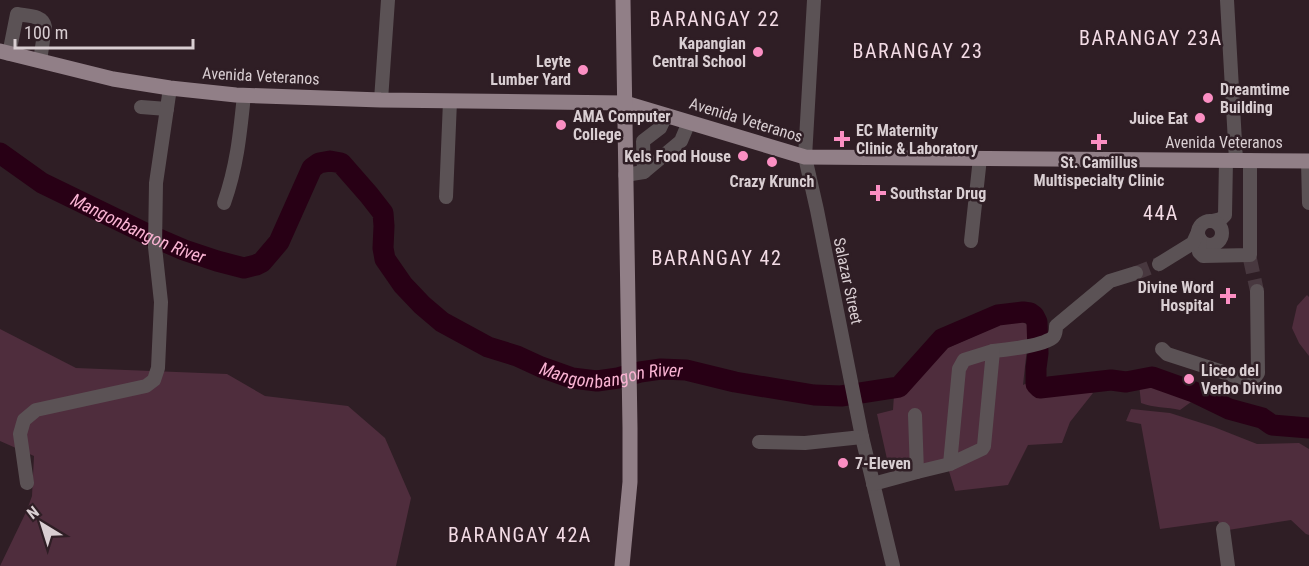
<svg xmlns="http://www.w3.org/2000/svg" width="1309" height="566" font-family="'Roboto Condensed',sans-serif">
	<style>
		.green { fill: #4f2d3d }
		.water { fill: #280015 }
		.lines { fill: none; stroke-linecap: round; stroke-linejoin: round }
		.river { stroke: #280015; stroke-width: 21 }
		.minor-tunnel { stroke: #48383f; stroke-width: 14; stroke-dasharray: 14 7; stroke-linecap: butt }
		.minor { stroke: #5b5255; stroke-width: 14 }
		.major { stroke: #917f87; stroke-width: 15 }
		.poi-dot { fill: #fb8fc3; stroke: #2f1e25; stroke-width: 2 }
		.labels { text-anchor: middle; dominant-baseline: central; stroke-width: 5; stroke-linejoin: round; paint-order: stroke }
		.poi-label { font-size: 16px; font-weight: bold; fill: #d9ced2; stroke: #2f1e25; text-anchor: start }
		.street-label { font-size: 16px; fill: #d9ced2; stroke: #2f1e25 }
		.water-label { font-size: 18px; font-style: italic; fill: #fab3d3; stroke: #2f1e25 }
		.quarter-label { font-size: 20px; letter-spacing: 1.5px; fill: #f3dbe5; stroke: #2f1e25 }
	</style>
	<rect width="100%" height="100%" fill="#2f1e25"/>
	<g class="green">
		<path d="M1307,295L1309,297V356L1299,343L1292,328L1297,306Z"/>
		<path d="M1015,318L1028,325L1027,348L1023,385L1029,382L1034,372L1093,393L1070,422L1062,443L1028,445L1008,485L955,491L948,468L897,477L889,468L877,414L893,410L894,395L934,354Z"/>
		<path d="M0,329L76,368L227,374L265,396L348,406L385,438L411,498L396,566H0L27,510L32,496L34,456L0,441Z"/>
		<path d="M1150,373L1161,381L1193,394L1231,403L1239,413V420L1191,402L1180,410C1167,407 1153,408 1141,403L1139,384L1141,375Z"/>
		<path d="M1131,409L1170,413L1214,427L1257,444L1299,443L1309,449V535L1306,534L1291,520L1222,531L1218,521L1160,529L1141,424L1126,421Z"/>
	</g>
	<path class="water" d="M0,146L45,177L39,187L0,159Z"/>
	<g class="lines">
		<path class="river" id="s1" d="M0,153L42,183L149,235L184,250L217,261L244,268L256,265L262,262L279,242L312,168L319,163L330,161L341,163L369,195L383,213L384,226L383,248L385,259L403,285L422,305L442,322L488,347L517,356L541,367L572,378L597,381L618,378L640,372L661,369L686,370L735,382L814,395L841,396L899,387L942,339L998,315L1023,312L1030,313L1034,316L1037,322L1038,353L1036,368V384L1040,388L1111,380L1126,382L1152,377L1194,392L1229,409L1262,418L1272,425L1309,428"/>
		<g class="minor-tunnel">
			<path d="M1250,259L1257,291"/>
			<path d="M1136,273L1159,264"/>
		</g>
		<g class="minor">
			<path d="M814,0L805,157L817,210L862,437L893,566"/>
			<path d="M1227,0L1236,160"/>
			<path d="M9,54L17,14C28,16 43,15 45,27L40,61"/>
			<path d="M381,100L388,0"/>
			<path d="M141,107L167,109"/>
			<path d="M1308,161L1309,203"/>
			<path d="M644,172L643,141L660,128L666,115"/>
			<path d="M625,175L644,172L681,141L689,122"/>
			<path d="M446,197L450,101"/>
			<path d="M224,203C237,166 240,134 244,95"/>
			<path d="M1212,221L1221,219L1225,215L1226,160"/>
			<circle cx="1210" cy="233" r="12"/>
			<path d="M1200,239L1199,252L1203,256L1250,255V160"/>
			<path d="M971,241L980,158"/>
			<path d="M1159,264L1193,243L1198,232"/>
			<path d="M1162,349L1167,354L1238,377L1250,379L1255,377L1258,373L1257,291"/>
			<path d="M993,351C1005,350 1049,345 1054,336C1056,333 1056,329 1056,326L1110,281L1136,273"/>
			<path d="M915,415L917,472"/>
			<path d="M759,442L805,443L862,437"/>
			<path d="M27,483L20,434L24,420L36,410L146,386L154,380L158,368L161,302L155,247L156,183L170,88"/>
			<path d="M873,484L917,472L950,464L982,449L984,446L993,351L964,360L959,369L950,464"/>
			<path d="M1223,529L1228,566"/>
		</g>
		<g class="major">
			<path d="M0,51L113,79L170,88L236,95L381,100L625,103L805,157L1309,161"/>
			<path d="M622,566L630,482V428L623,0"/>
		</g>
	</g>
	<g class="poi-dot">
		<circle cx="758" cy="52" r="6"/>
		<circle cx="583" cy="70" r="6"/>
		<circle cx="1208" cy="98" r="6"/>
		<circle cx="1200" cy="118" r="6"/>
		<circle cx="561" cy="125" r="6"/>
		<path d="M839 130h6v6h6v6h-6v6h-6v-6h-6v-6h6z"/>
		<path d="M1096 133h6v6h6v6h-6v6h-6v-6h-6v-6h6z"/>
		<circle cx="743" cy="156" r="6"/>
		<circle cx="772" cy="162" r="6"/>
		<path d="M875 184h6v6h6v6h-6v6h-6v-6h-6v-6h6z"/>
		<path d="M1225 287h6v6h6v6h-6v6h-6v-6h-6v-6h6z"/>
		<circle cx="1189" cy="379" r="6"/>
		<circle cx="843" cy="463" r="6"/>
	</g>
	<g class="labels">
		<g class="poi-label">
			<text x="746" y="43" text-anchor="end">Kapangian<tspan x="746" dy="18">Central School</tspan></text>
			<text x="571" y="61" text-anchor="end">Leyte<tspan x="571" dy="18">Lumber Yard</tspan></text>
			<text x="1220" y="89">Dreamtime<tspan x="1220" dy="18">Building</tspan></text>
			<text x="573" y="116">AMA Computer<tspan x="573" dy="18">College</tspan></text>
			<text x="1188" y="118" text-anchor="end">Juice Eat</text>
			<text x="856" y="130">EC Maternity<tspan x="856" dy="18">Clinic &amp; Laboratory</tspan></text>
			<text x="731" y="156" text-anchor="end">Kels Food House</text>
			<text x="1099" y="162" text-anchor="middle">St. Camillus<tspan x="1099" dy="18">Multispecialty Clinic</tspan></text>
			<text x="772" y="181" text-anchor="middle">Crazy Krunch</text>
			<text x="890" y="193">Southstar Drug</text>
			<text x="1214" y="287" text-anchor="end">Divine Word<tspan x="1214" dy="18">Hospital</tspan></text>
			<text x="1201" y="370">Liceo del<tspan x="1201" dy="18">Verbo Divino</tspan></text>
			<text x="855" y="463">7-Eleven</text>
		</g>
		<g class="street-label">
			<text transform="translate(261 76) rotate(3)">Avenida Veteranos</text>
			<text transform="translate(746 120) rotate(17)">Avenida Veteranos</text>
			<text x="1224" y="142">Avenida Veteranos</text>
			<text transform="translate(848 281) rotate(78)">Salazar Street</text>
		</g>
		<g class="water-label">
			<text stroke="none"><textPath href="#s1" startOffset="158">Mangonbangon River</textPath></text>
			<text stroke="none"><textPath href="#s1" startOffset="807">Mangonbangon River</textPath></text>
		</g>
		<g class="quarter-label">
			<text x="715" y="19">BARANGAY 22</text>
			<text x="1151" y="38">BARANGAY 23A</text>
			<text x="918" y="51">BARANGAY 23</text>
			<text x="1161" y="213">44A</text>
			<text x="717" y="258">BARANGAY 42</text>
			<text x="520" y="535">BARANGAY 42A</text>
		</g>
	</g>
	<g transform="translate(42 524) rotate(322)" stroke="#2f1e25" stroke-width="4.5" paint-order="stroke">
	<path d="M0-4.5L10 22L0 15L-10 22Z" fill="#d9ced2"/>
	<text y="-9" font-size="16" font-weight="bold" text-anchor="middle" fill="#d9ced2">N</text>
	</g>
	<path d="M15 39v9h178v-9" fill="none" stroke="#d9ced2" stroke-width="3"/>
	<text x="24" y="39" font-size="18" fill="#d9ced2" stroke="#2f1e25" stroke-width="4.5" paint-order="stroke">100 m</text>
</svg>
